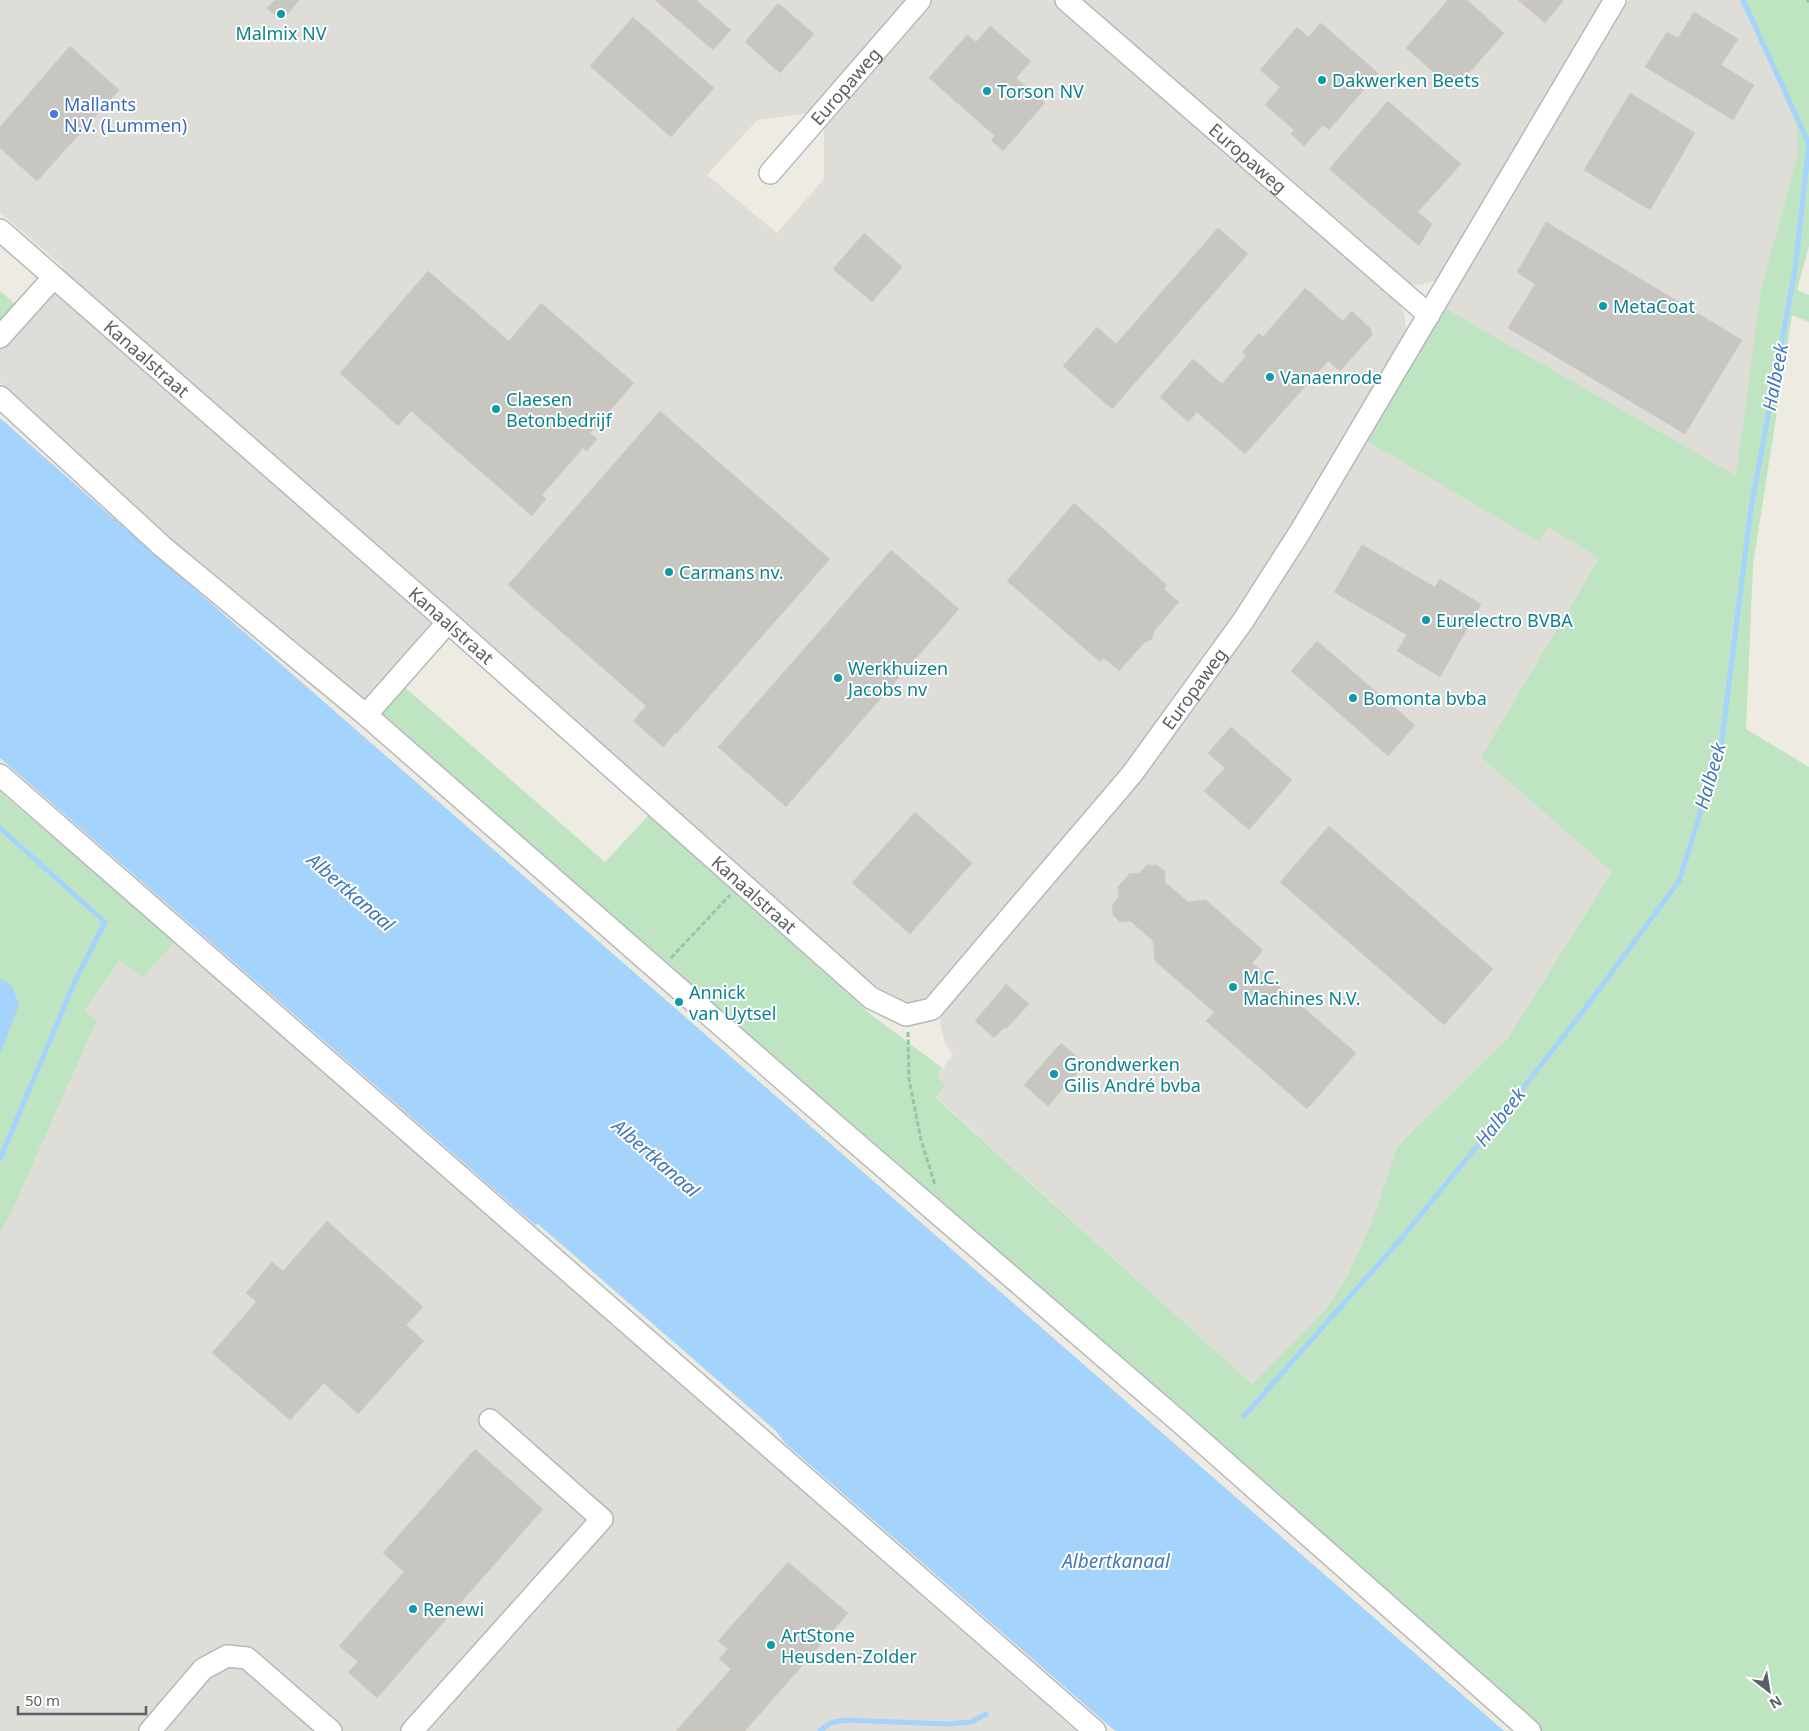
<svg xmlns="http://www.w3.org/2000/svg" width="1809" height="1731" font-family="'Noto Sans',sans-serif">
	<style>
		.industrial { fill: #deddd7 }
		.green { fill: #bfe4c1 }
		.water { fill: #a4d3fc }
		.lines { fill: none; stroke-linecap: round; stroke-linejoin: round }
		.stream { stroke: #a4d3fc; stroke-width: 5 }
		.building { fill: #c8c6c0; stroke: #d1cdc1 }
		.minor-casing { stroke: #b5b8bc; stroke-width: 24 }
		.path { stroke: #99c4a7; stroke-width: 3; stroke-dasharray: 5 2.5; stroke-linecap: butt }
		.minor { stroke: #fff; stroke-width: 21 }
		.culture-dot { fill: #0f9aa8; stroke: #fff; stroke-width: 2 }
		.shop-dot { fill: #3f7fe0; stroke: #fff; stroke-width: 2 }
		.labels { text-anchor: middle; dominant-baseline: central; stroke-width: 4; stroke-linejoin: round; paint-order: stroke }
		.culture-label { font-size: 18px; fill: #0d838f; stroke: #fff; text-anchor: start }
		.street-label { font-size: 18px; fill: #5b5e63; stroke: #fff }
		.shop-label { font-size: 18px; fill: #366cbe; stroke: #fff; text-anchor: start }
		.water-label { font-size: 19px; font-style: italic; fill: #4479b5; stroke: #fff }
	</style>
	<rect width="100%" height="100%" fill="#edebe2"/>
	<g class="industrial">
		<path d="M0,0H909L810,113L757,120L707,175L777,233L824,179V125L933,0H1053L1399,303L1405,315L1406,334L1317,485L1246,599L1147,737L1109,786L936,988L920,1001L900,1002L884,993L450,613L364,703L183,555L0,382V346L63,267L0,212Z"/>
		<path d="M1082,0H1608L1437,280L1419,285L1409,284Z"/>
		<path d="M1629,0H1743L1796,125L1798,154L1761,289L1736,477L1445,308Z"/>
		<path d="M1365,440L1539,542L1548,527L1599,558L1481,757L1612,872L1508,1038L1397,1147L1371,1224L1348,1275L1325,1310L1252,1384L935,1096L945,1085L937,1077L953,1054L945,1044L940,1023L944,1008Z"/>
		<path d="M175,942L1076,1731H0V1232L11,1213L97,1020L84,1011L120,960L142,978Z"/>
	</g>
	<g class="green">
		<path d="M1743,0H1809V246L1797,290L1809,295V322L1792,315L1753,565L1746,729L1809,767V1731H1541L896,1171L381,719L378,709L401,684L605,862L649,815L869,1013L942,1068L937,1077L946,1085L935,1097L1252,1384L1325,1310L1348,1275L1371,1224L1397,1147L1508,1038L1612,872L1481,757L1599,558L1548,527L1539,542L1365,440L1445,308L1736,476L1761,289L1798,154L1796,125Z"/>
		<path d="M0,291L19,307L0,328Z"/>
		<path d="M0,792L175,942L142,978L120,960L84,1011L97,1020L11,1213L0,1232Z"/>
	</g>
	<g class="water">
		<path d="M0,418L112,517L1504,1731H1115L785,1443L776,1431L538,1224L535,1225L0,758Z"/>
		<path d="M0,978L12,986L19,1005L0,1055Z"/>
	</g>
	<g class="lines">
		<g class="stream">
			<path d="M0,828L105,922L75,981L0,1159"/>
			<path d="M1244,1416L1400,1240L1496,1123L1584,1010L1679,881L1721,747L1751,508L1795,270L1809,144L1743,0"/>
			<path d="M820,1731L830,1723L845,1720L947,1724L971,1722L986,1714"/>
		</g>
	</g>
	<g class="building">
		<path d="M275,0H299L282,21L267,8Z"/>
		<path d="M655,0H696L731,30L713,50Z"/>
		<path d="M1448,0H1467L1504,33L1454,90L1406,48Z"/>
		<path d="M1518,0H1564L1545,23Z"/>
		<path d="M778,3L814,34L780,73L745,42Z"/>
		<path d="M1694,12L1738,39L1721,65L1754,85L1733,120L1645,67L1667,32L1678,38Z"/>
		<path d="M633,17L714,88L671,137L590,66Z"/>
		<path d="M1321,23L1378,73L1329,130L1323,125L1304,146L1291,134L1294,130L1265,105L1280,87L1260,70L1297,27L1308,37Z"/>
		<path d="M990,26L1031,61L1016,78L1045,103L1003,151L991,140L995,136L929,78L967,35L976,42Z"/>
		<path d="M70,46L119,90L37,181L0,148V127Z"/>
		<path d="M1630,93L1695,133L1650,210L1584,170Z"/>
		<path d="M1388,101L1461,164L1418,212L1432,224L1419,246L1329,169Z"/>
		<path d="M1546,222L1742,340L1685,434L1508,328L1535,284L1517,272Z"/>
		<path d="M1218,228L1248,254L1112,409L1063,366L1097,327L1116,344Z"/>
		<path d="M864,233L902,267L872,302L833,269Z"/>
		<path d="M428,271L509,341L541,303L634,383L590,433L597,439L587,451L583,448L542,495L546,499L532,516L411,411L398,426L340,373Z"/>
		<path d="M1305,288L1343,321L1352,311L1371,329L1372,335L1340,371L1328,361L1245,454L1197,412L1188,422L1160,397L1193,359L1222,384L1246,356L1242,352L1259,333L1263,337Z"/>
		<path d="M660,411L830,559L677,733L676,732L663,747L633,721L646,706L508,585Z"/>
		<path d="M1074,503L1167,585L1164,589L1179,602L1154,631L1152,639L1144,643L1119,671L1104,658L1100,662L1007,581Z"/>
		<path d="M1362,545L1435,587L1440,579L1481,604L1440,677L1397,651L1407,635L1334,592Z"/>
		<path d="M891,550L959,609L786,807L718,747Z"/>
		<path d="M1317,641L1415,725L1388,756L1291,671Z"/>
		<path d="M1231,727L1292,780L1249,830L1204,791L1225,768L1208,753Z"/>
		<path d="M915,812L972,863L910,934L852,883Z"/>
		<path d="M1329,826L1493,969L1444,1025L1280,882Z"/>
		<path d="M1147,865H1157L1165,871V882L1188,902L1206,900L1263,950L1252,963L1356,1053L1307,1109L1206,1021L1214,1012L1155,961L1153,941L1130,921L1120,922L1113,915L1112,905L1119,897L1118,887L1129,874L1140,873Z"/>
		<path d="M1006,984L1029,1004L1006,1029L1005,1027L994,1038L975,1021Z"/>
		<path d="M1061,1043L1085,1064L1048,1106L1024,1085Z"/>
		<path d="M327,1221L423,1307L406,1325L424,1341L358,1414L324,1383L290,1420L212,1353L256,1302L246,1293L272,1262L283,1271Z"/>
		<path d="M475,1449L543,1509L377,1698L348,1672L358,1662L339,1646L404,1572L383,1553Z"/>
		<path d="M788,1562L848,1613L745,1731H676L731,1669L719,1659L728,1649L718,1641Z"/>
	</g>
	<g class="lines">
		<g class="minor-casing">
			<g id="minor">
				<path id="s1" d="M1066,0L1429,315"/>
				<path id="s2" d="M770,173L920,0"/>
				<path id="s3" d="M0,230L448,622L871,998L906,1015L932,1009L1132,774L1243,621L1300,532L1615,0"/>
				<path d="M0,337L53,278"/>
				<path d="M0,397L163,547L366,715"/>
				<path d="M448,622L366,715L835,1125L1182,1424L1530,1731"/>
				<path d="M0,775L1095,1731"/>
				<path d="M150,1731L203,1669L227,1656L247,1658L331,1731"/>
				<path d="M412,1731L602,1519L490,1420"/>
			</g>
		</g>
		<g class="path">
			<path d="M1807,0L1809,2"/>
			<path d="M671,958L730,895"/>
			<path d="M908,1032L909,1079L921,1140L935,1185"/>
		</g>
		<use href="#minor" class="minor"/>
	</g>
	<g class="culture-dot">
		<circle cx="281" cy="14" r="5"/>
		<circle cx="1322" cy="80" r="5"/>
		<circle cx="987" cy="91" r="5"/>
		<circle cx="1603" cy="306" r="5"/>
		<circle cx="1270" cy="377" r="5"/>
		<circle cx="496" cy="409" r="5"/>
		<circle cx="669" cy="572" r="5"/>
		<circle cx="1426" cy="620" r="5"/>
		<circle cx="838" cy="678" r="5"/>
		<circle cx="1353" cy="698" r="5"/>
		<circle cx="1233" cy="987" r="5"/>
		<circle cx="679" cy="1002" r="5"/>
		<circle cx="1054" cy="1074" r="5"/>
		<circle cx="413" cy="1609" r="5"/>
		<circle cx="771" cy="1645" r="5"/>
	</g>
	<circle class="shop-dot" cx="54" cy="114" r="5"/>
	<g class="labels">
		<g class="culture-label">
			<text x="281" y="33" text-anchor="middle">Malmix NV</text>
			<text x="1332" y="80">Dakwerken Beets</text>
			<text x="997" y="91">Torson NV</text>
			<text x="1613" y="306">MetaCoat</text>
			<text x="1280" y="377">Vanaenrode</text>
			<text x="506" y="399">Claesen<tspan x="506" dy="21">Betonbedrijf</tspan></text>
			<text x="679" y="572">Carmans nv.</text>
			<text x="1436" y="620">Eurelectro BVBA</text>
			<text x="848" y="668">Werkhuizen<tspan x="848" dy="21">Jacobs nv</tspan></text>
			<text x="1363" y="698">Bomonta bvba</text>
			<text x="1243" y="977">M.C.<tspan x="1243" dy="21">Machines N.V.</tspan></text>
			<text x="689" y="992">Annick<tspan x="689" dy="21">van Uytsel</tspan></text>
			<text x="1064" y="1064">Grondwerken<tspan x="1064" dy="21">Gilis André bvba</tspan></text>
			<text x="423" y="1609">Renewi</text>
			<text x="781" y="1635">ArtStone<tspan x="781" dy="21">Heusden-Zolder</tspan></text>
		</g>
		<g class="street-label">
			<text stroke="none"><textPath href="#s2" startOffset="115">Europaweg</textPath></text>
			<text stroke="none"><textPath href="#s1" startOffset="241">Europaweg</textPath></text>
			<text stroke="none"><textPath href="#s3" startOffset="195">Kanaalstraat</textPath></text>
			<text stroke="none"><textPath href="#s3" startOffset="600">Kanaalstraat</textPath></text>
			<text stroke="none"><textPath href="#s3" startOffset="1641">Europaweg</textPath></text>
			<text stroke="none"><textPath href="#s3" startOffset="1005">Kanaalstraat</textPath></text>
		</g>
		<g class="shop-label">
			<text x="64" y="104">Mallants<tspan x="64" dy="21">N.V. (Lummen)</tspan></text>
		</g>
		<g class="water-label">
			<text transform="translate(1775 377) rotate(-79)">Halbeek</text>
			<text transform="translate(1710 776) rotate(-74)">Halbeek</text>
			<text transform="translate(351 892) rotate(41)">Albertkanaal</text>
			<text transform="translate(1500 1117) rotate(-52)">Halbeek</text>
			<text transform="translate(656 1158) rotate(41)">Albertkanaal</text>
			<text x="1116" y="1561">Albertkanaal</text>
		</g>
	</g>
	<g transform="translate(1769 1691) rotate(149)" stroke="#ffffff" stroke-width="4" paint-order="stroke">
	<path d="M0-4L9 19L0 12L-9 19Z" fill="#5b5e63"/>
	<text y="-8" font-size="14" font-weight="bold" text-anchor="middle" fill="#5b5e63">N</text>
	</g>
	<path d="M18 1706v8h128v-8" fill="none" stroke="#5b5e63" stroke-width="2.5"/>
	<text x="25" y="1706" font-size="15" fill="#5b5e63" stroke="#ffffff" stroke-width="4" paint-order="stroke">50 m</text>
</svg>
